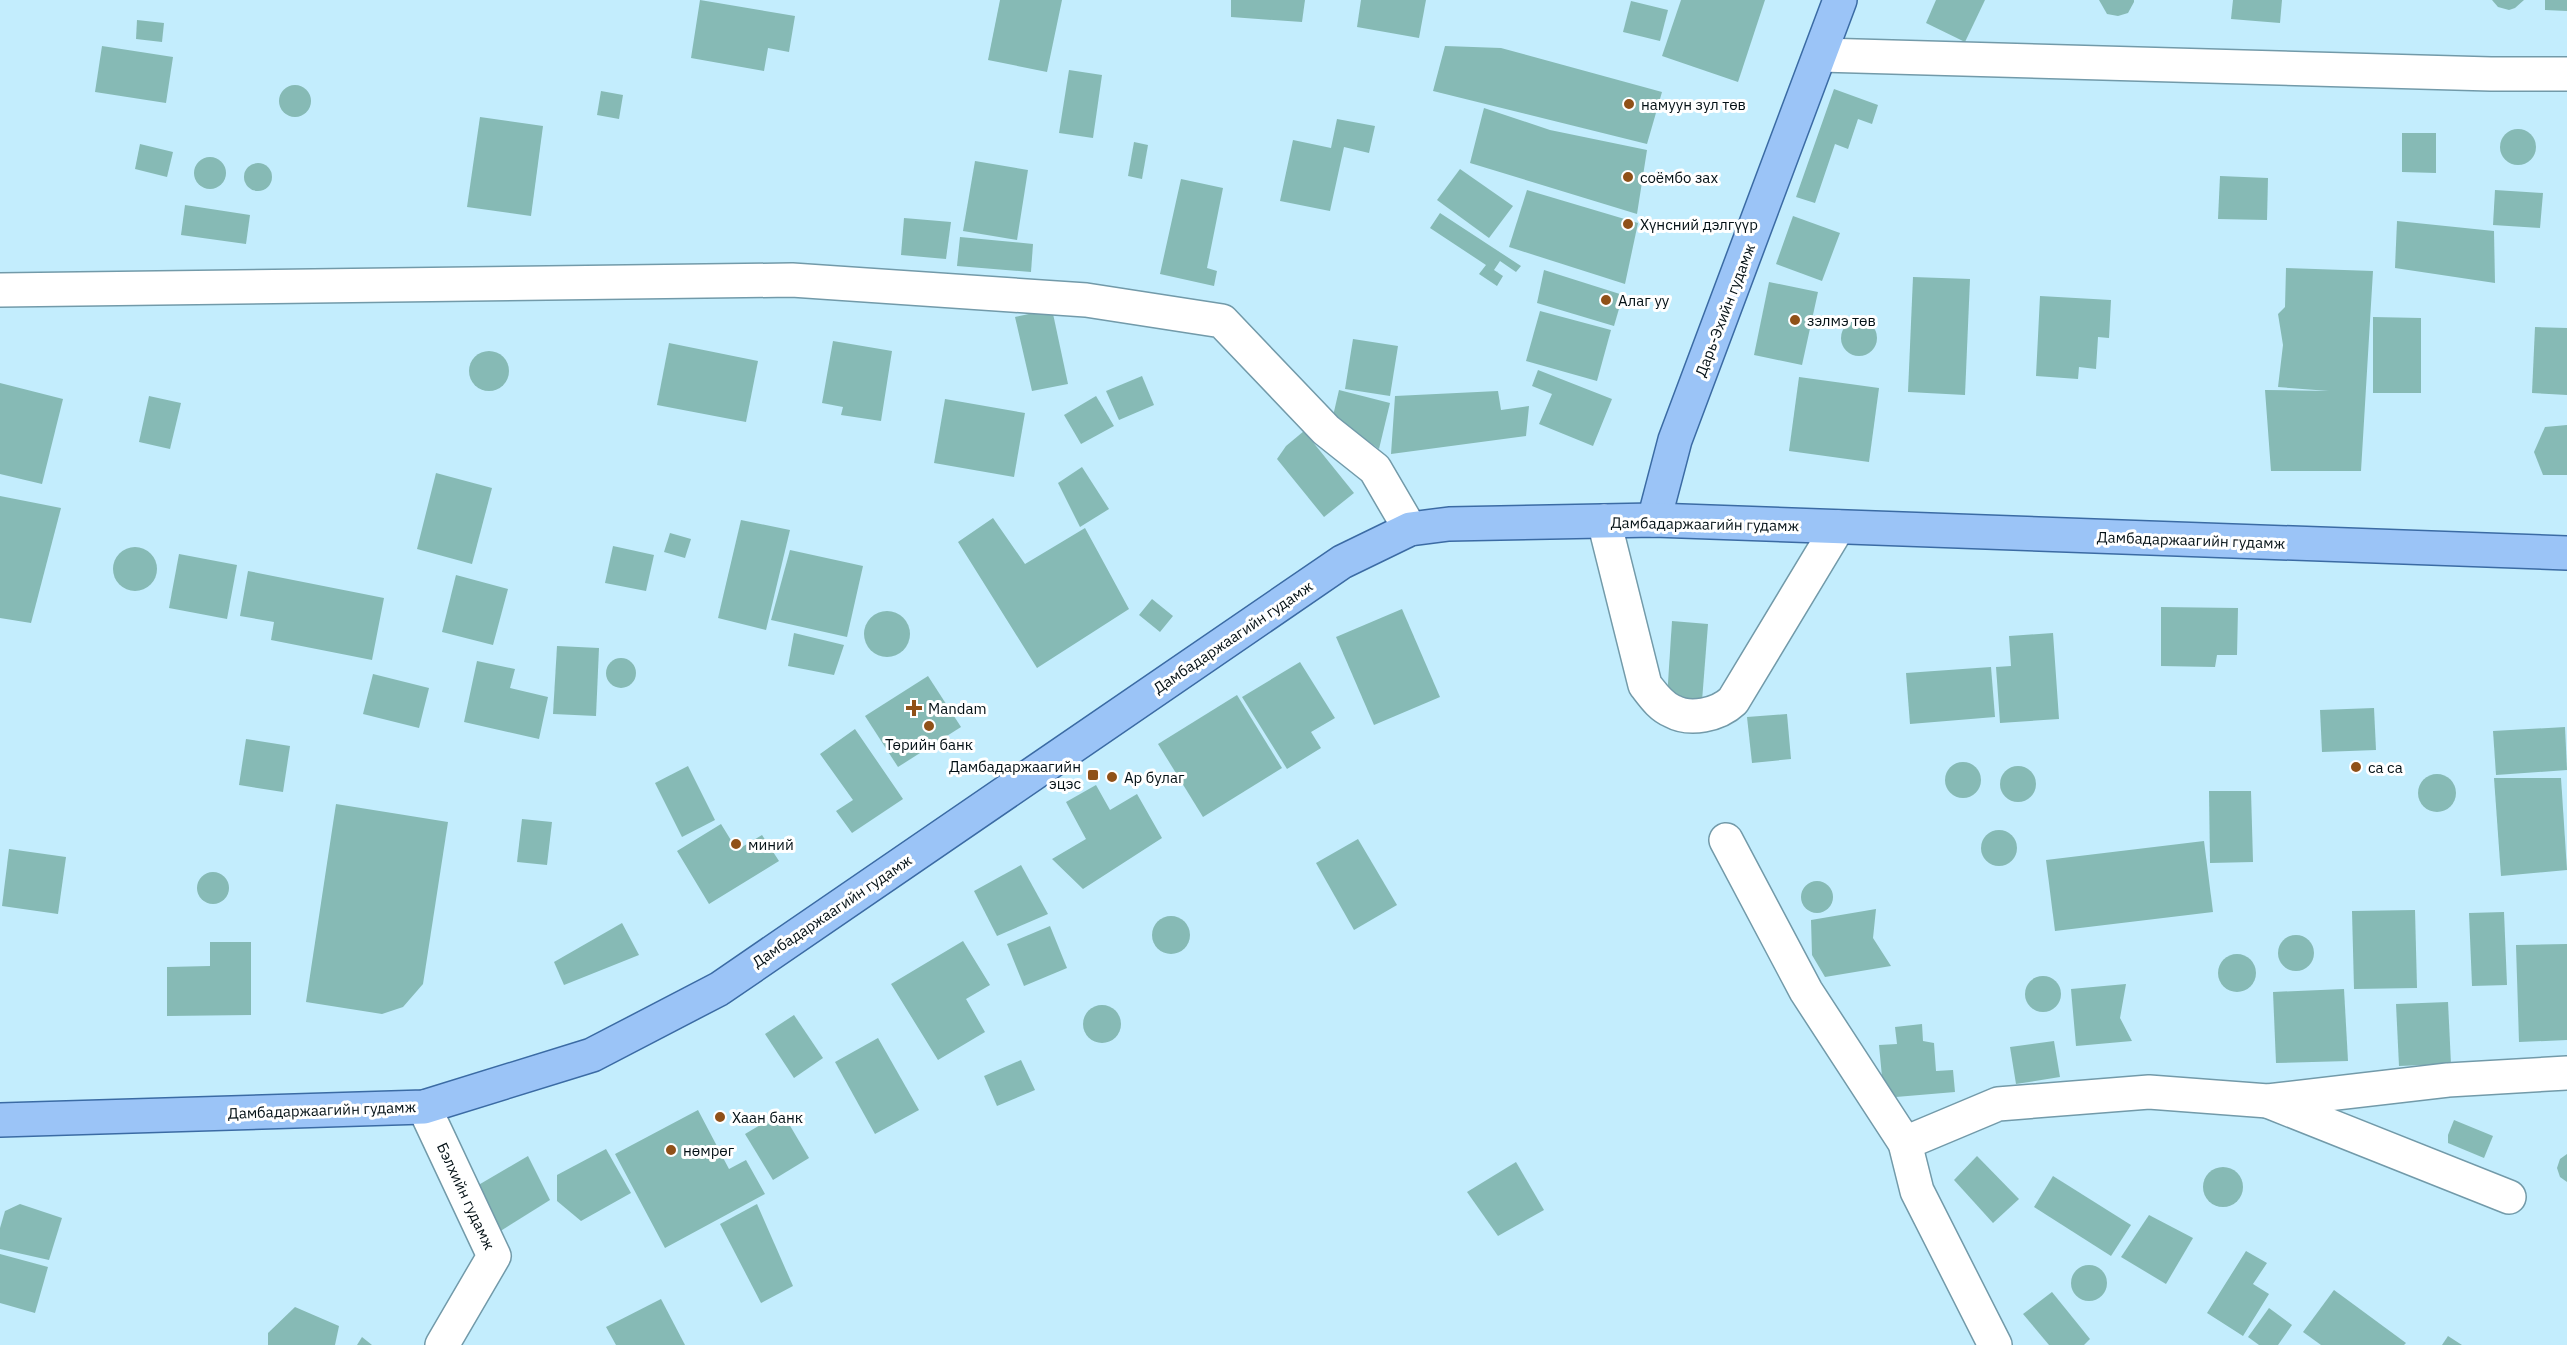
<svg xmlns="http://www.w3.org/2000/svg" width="2567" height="1345" font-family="'IBM Plex Sans',sans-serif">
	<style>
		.building { fill: #86bab5 }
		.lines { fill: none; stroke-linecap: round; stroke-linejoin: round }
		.minor-casing { stroke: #729aa9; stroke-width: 36 }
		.major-casing { stroke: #3b6ba4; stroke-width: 36 }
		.minor { stroke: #fff; stroke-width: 33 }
		.major { stroke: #9bc4f7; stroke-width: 33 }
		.poi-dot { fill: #905118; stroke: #fff; stroke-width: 2 }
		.labels { text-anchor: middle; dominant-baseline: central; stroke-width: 6; stroke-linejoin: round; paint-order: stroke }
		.poi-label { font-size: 15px; fill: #031015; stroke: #fff; text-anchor: start }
		.street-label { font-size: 15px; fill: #031015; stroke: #fff }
	</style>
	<rect width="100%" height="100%" fill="#c3edfd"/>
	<g class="building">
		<path d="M700,0L795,16L789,52L768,48L764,71L691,58Z"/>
		<path d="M1000,0H1062L1047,72L988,60Z"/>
		<path d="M1231,0H1305L1302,22L1231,17Z"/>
		<path d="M1361,0H1426L1419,38L1357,27Z"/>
		<path d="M1681,0H1765L1738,82L1662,56Z"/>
		<path d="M1936,0H1985L1965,42L1926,23Z"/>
		<path d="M2099,0H2134V2L2128,13L2118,16L2107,14Z"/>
		<path d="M2233,0H2282L2280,23L2231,19Z"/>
		<path d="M2492,0H2524L2515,8L2509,10L2498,7Z"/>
		<path d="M2545,0H2567V11L2545,10Z"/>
		<path d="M1631,1L1668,10L1660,41L1623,32Z"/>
		<path d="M137,20L164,23L162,42L136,39Z"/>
		<path d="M102,46L173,57L166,103L95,92Z"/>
		<path d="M1445,46L1501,48L1662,92L1647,144L1433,91Z"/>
		<path d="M1069,70L1102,75L1093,138L1059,133Z"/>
		<circle cx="295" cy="101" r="16"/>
		<path d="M1834,89L1878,105L1872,124L1858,119L1848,149L1835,144L1815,203L1796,197Z"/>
		<path d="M601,91L623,95L619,119L597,115Z"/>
		<path d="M1484,108L1550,130L1647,150L1637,214L1470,163Z"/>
		<path d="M480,117L543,126L531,216L467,207Z"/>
		<path d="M1337,119L1375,126L1369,153L1344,147L1330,211L1280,201L1293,140L1331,148Z"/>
		<circle cx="2518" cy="147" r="18"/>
		<path d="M2402,133H2436V173L2402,172Z"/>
		<path d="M1134,142L1148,145L1142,179L1128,176Z"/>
		<path d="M140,144L173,152L167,177L135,169Z"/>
		<circle cx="210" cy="173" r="16"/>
		<path d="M975,161L1028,170L1017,240L963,231Z"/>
		<circle cx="258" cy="177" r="14"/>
		<path d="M1460,169L1513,206L1489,238L1437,200Z"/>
		<path d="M2220,176L2268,178L2267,220L2218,219Z"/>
		<path d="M1181,179L1223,188L1207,268L1217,271L1214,286L1160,274Z"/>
		<path d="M1527,190L1638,223L1625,284L1509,247Z"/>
		<path d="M2495,190L2543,193L2540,228L2493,225Z"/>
		<path d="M185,205L250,215L246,244L181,235Z"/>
		<path d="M1440,213L1521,266L1516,272L1500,261L1494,270L1503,276L1497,286L1479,274L1486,265L1430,228Z"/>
		<path d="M1793,216L1840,233L1822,281L1776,264Z"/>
		<path d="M904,218L951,222L946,259L901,255Z"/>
		<path d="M2397,221L2494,231L2495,283L2395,268Z"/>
		<path d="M960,237L1033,244L1031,272L957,266Z"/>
		<path d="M2286,268L2373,271L2361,471H2271L2265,390L2329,391L2278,387L2283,345L2278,314L2285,307Z"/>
		<path d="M1544,270L1623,295L1614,326L1537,303Z"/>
		<path d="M1913,277L1970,279L1965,395L1908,392Z"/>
		<path d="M1769,282L1818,292L1802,365L1754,355Z"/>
		<path d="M2040,296L2111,300L2109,338L2098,337L2096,369L2079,367L2078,379L2036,376Z"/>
		<path d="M1052,309L1068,384L1032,391L1015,317Z"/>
		<path d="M1540,311L1611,330L1597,381L1526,361Z"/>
		<path d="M2373,317L2421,318V393H2373Z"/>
		<circle cx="1859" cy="338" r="18"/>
		<path d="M2535,327L2567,328V395L2532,393Z"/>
		<path d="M1353,339L1398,346L1390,396L1345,389Z"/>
		<path d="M833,341L892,351L881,421L841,415L843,407L822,403Z"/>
		<path d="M669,343L758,361L746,422L657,405Z"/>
		<circle cx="489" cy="371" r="20"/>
		<path d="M1538,370L1612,399L1593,446L1539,424L1552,394L1532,386Z"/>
		<path d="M1142,376L1154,405L1119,420L1106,391Z"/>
		<path d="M1799,377L1879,388L1869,462L1789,451Z"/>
		<path d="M0,383L63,399L42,484L0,474Z"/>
		<path d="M1339,390L1390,403L1379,449L1333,416Z"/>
		<path d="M1498,391L1501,410L1529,406L1526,436L1391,454L1395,396Z"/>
		<path d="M149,396L181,403L170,449L139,442Z"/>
		<path d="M1096,396L1114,426L1081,444L1064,415Z"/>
		<path d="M945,399L1025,413L1014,477L934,463Z"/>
		<path d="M2567,425V475H2543L2534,452L2545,427Z"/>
		<path d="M1304,431L1354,493L1324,517L1277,459L1286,446Z"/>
		<path d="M1082,467L1109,509L1080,527L1058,483Z"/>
		<path d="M436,473L492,488L472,564L417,549Z"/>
		<path d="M0,496L61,508L31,623L0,618Z"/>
		<path d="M993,518L1025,564L1085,528L1129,609L1037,668L958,542Z"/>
		<path d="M741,520L790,530L766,630L718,618Z"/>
		<path d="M670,533L691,539L685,558L664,552Z"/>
		<path d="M613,546L654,555L646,591L605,583Z"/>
		<circle cx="135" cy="569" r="22"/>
		<path d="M790,550L863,566L847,637L771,620Z"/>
		<path d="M179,554L237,565L227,619L169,608Z"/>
		<path d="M248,571L384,598L372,660L271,640L274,622L240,616Z"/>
		<path d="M456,575L508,589L493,645L442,632Z"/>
		<path d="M1152,599L1173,616L1160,632L1139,615Z"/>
		<path d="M2161,607L2238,608L2237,655H2217L2215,667L2161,666Z"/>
		<path d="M1402,609L1440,697L1374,725L1336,637Z"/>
		<circle cx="887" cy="634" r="23"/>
		<path d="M1672,621L1708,624L1702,701L1667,698Z"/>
		<path d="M794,633L844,645L834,675L788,666Z"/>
		<path d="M2053,633L2059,719L2000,723L1996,667L2011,666L2009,636Z"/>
		<path d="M557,646L599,648L596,716L553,714Z"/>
		<circle cx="621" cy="673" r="15"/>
		<path d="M477,661L515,669L510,688L548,697L539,739L464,722Z"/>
		<path d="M1300,662L1335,718L1311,732L1321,748L1287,769L1242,697Z"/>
		<path d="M1991,667L1995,717L1910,724L1906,673Z"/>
		<path d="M373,674L429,688L419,728L363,714Z"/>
		<path d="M928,676L961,727L898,767L865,716Z"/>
		<path d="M1237,695L1282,768L1203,817L1158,744Z"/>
		<path d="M2374,708L2376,750L2322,752L2320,710Z"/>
		<path d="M1787,714L1791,759L1752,763L1747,717Z"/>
		<path d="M2565,727L2567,770L2496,775L2493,731Z"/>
		<path d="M855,729L903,799L852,833L836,811L853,800L820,754Z"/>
		<path d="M246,739L290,746L283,792L239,785Z"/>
		<circle cx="1963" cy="780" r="18"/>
		<circle cx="2018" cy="784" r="18"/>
		<path d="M688,766L715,820L682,837L655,783Z"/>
		<circle cx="2437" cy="793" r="19"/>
		<path d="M2494,778H2561L2567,870L2501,876Z"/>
		<path d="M1096,785L1110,810L1137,794L1162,838L1083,889L1052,859L1086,839L1066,802Z"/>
		<path d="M2209,791H2251L2253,862L2210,863Z"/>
		<path d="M336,804L448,822L423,984L403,1007L382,1014L306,1002Z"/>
		<path d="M522,819L552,822L547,865L517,862Z"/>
		<path d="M721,824L737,850L762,835L779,861L709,904L677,851Z"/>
		<circle cx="1999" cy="848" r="18"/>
		<path d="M1358,839L1397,905L1354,930L1316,863Z"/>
		<path d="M2204,841L2213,912L2055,931L2046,860Z"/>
		<path d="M9,849L66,857L58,914L2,906Z"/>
		<path d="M1021,865L1048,914L997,936L974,891Z"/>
		<circle cx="213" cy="888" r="16"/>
		<circle cx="1817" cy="897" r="16"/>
		<path d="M1876,909L1873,938L1891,966L1825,977L1812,955L1811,920Z"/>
		<path d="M2415,910L2417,988L2354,989L2352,911Z"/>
		<path d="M2504,912L2507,985L2472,986L2469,913Z"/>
		<circle cx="1171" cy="935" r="19"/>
		<path d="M622,923L639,955L564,985L554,962Z"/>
		<path d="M1050,926L1067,968L1024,986L1007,944Z"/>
		<circle cx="2296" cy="953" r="18"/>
		<path d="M963,941L990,985L966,999L985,1032L938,1060L891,984Z"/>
		<path d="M210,942H251V1015L167,1016V967L210,966Z"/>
		<path d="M2567,944V1040L2519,1042L2516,945Z"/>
		<circle cx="2237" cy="973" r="19"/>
		<circle cx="2043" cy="994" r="18"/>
		<path d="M2126,984L2120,1018L2132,1041L2076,1046L2071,989Z"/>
		<path d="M2344,989L2348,1061L2276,1063L2273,992Z"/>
		<path d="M2448,1002L2451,1064L2399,1066L2396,1004Z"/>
		<circle cx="1102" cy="1024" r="19"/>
		<path d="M794,1015L823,1058L794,1078L765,1034Z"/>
		<path d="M1922,1024L1923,1041L1934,1043L1936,1071L1953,1070L1955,1092L1884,1098L1879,1045L1897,1044L1895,1027Z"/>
		<path d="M878,1038L919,1110L875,1134L835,1062Z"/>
		<path d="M2054,1041L2060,1077L2016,1084L2010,1047Z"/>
		<path d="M1021,1060L1035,1090L997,1106L984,1076Z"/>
		<path d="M698,1110L729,1169L746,1160L765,1194L665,1248L615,1154Z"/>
		<path d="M782,1112L809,1158L773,1180L745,1134Z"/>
		<path d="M2454,1120L2493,1136L2484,1158L2448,1143V1135Z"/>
		<path d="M606,1149L631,1193L581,1221L557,1201V1175Z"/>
		<path d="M2567,1154V1182L2560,1177L2557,1168L2560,1159Z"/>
		<path d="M528,1156L550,1200L499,1232L475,1187Z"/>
		<path d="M1977,1156L2019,1199L1993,1223L1954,1180Z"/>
		<path d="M1516,1162L1544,1210L1498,1236L1467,1192Z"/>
		<circle cx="2223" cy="1187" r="20"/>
		<path d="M2053,1176L2131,1225L2111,1256L2034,1207Z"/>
		<path d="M20,1204L62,1218L49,1260L0,1249V1228L5,1211Z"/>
		<path d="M757,1204L793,1286L761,1303L720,1224Z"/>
		<path d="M2149,1215L2193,1238L2166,1284L2121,1257Z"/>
		<path d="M2246,1251L2267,1263L2253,1284L2269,1294L2243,1336L2207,1313Z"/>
		<path d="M0,1254L48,1267L35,1313L0,1303Z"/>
		<circle cx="2089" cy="1283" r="18"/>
		<path d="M2334,1290L2406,1343L2404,1345H2321L2303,1332Z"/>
		<path d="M2052,1292L2090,1339L2084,1345H2049L2023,1314Z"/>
		<path d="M661,1299L685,1345H616L606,1327Z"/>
		<path d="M295,1307L339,1326L335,1345H268V1333Z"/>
		<path d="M2269,1308L2292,1325L2278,1345H2259L2248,1337Z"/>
		<path d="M2448,1336L2462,1345H2442Z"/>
		<path d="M362,1337L372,1345H357Z"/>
	</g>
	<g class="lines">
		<g class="minor-casing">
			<g id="minor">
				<path d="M1821,55L2491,74H2567"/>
				<path d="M0,290L792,280L1086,300L1222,321L1326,430L1375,469L1410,529"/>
				<path d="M1604,521L1645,685C1653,695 1660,706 1672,711C1690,721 1718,715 1733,701L1838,527"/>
				<path d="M1726,840L1806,991L1905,1143L1917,1191L1995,1345"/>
				<path d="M2270,1102L2509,1197"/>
				<path d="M424,1107L494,1256L442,1345"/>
				<path d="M1905,1143L1998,1104L2149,1092L2268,1101L2448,1080L2567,1073"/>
			</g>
		</g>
		<g class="major-casing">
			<g id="major">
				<path d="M1654,520L1675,440L1840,0"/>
				<path d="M0,1120L424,1107L592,1055L719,989L1342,562L1410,529L1449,524L1654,520L2567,553"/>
			</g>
		</g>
		<use href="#minor" class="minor"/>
		<use href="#major" class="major"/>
	</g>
	<g class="poi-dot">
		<circle cx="1629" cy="104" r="6"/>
		<circle cx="1628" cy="177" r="6"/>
		<circle cx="1628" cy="224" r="6"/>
		<circle cx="1606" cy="300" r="6"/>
		<circle cx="1795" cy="320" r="6"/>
		<path d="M911 699h6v6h6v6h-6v6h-6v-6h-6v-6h6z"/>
		<circle cx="929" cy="726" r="6"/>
		<circle cx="2356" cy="767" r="6"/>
		<rect x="1087" y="769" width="12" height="12" rx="3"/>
		<circle cx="1112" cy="777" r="6"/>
		<circle cx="736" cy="844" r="6"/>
		<circle cx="720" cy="1117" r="6"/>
		<circle cx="671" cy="1150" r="6"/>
	</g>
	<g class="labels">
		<g class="poi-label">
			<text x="1641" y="104">намуун зул төв</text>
			<text x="1640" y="177">соёмбо зах</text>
			<text x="1640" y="224">Хүнсний дэлгүүр</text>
			<text x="1618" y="300">Алаг уу</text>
			<text x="1807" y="320">зэлмэ төв</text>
			<text x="928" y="708">Mandam</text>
			<text x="929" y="744" text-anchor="middle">Төрийн банк</text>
			<text x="1081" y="766" text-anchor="end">Дамбадаржаагийн<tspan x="1081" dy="17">эцэс</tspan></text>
			<text x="2368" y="767">са са</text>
			<text x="1124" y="777">Ар булаг</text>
			<text x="748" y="844">миний</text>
			<text x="732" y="1117">Хаан банк</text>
			<text x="683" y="1150">нөмрөг</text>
		</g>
		<g class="street-label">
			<text transform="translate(1725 310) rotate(-69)">Дарь-Эхийн гудамж</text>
			<text transform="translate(1705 524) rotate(1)">Дамбадаржаагийн гудамж</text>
			<text transform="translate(2191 540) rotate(2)">Дамбадаржаагийн гудамж</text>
			<text transform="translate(1233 637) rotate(-34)">Дамбадаржаагийн гудамж</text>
			<text transform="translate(832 911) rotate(-34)">Дамбадаржаагийн гудамж</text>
			<text transform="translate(322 1110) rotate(-2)">Дамбадаржаагийн гудамж</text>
			<text transform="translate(466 1196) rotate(65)">Бэлхийн гудамж</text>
		</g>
	</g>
</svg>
